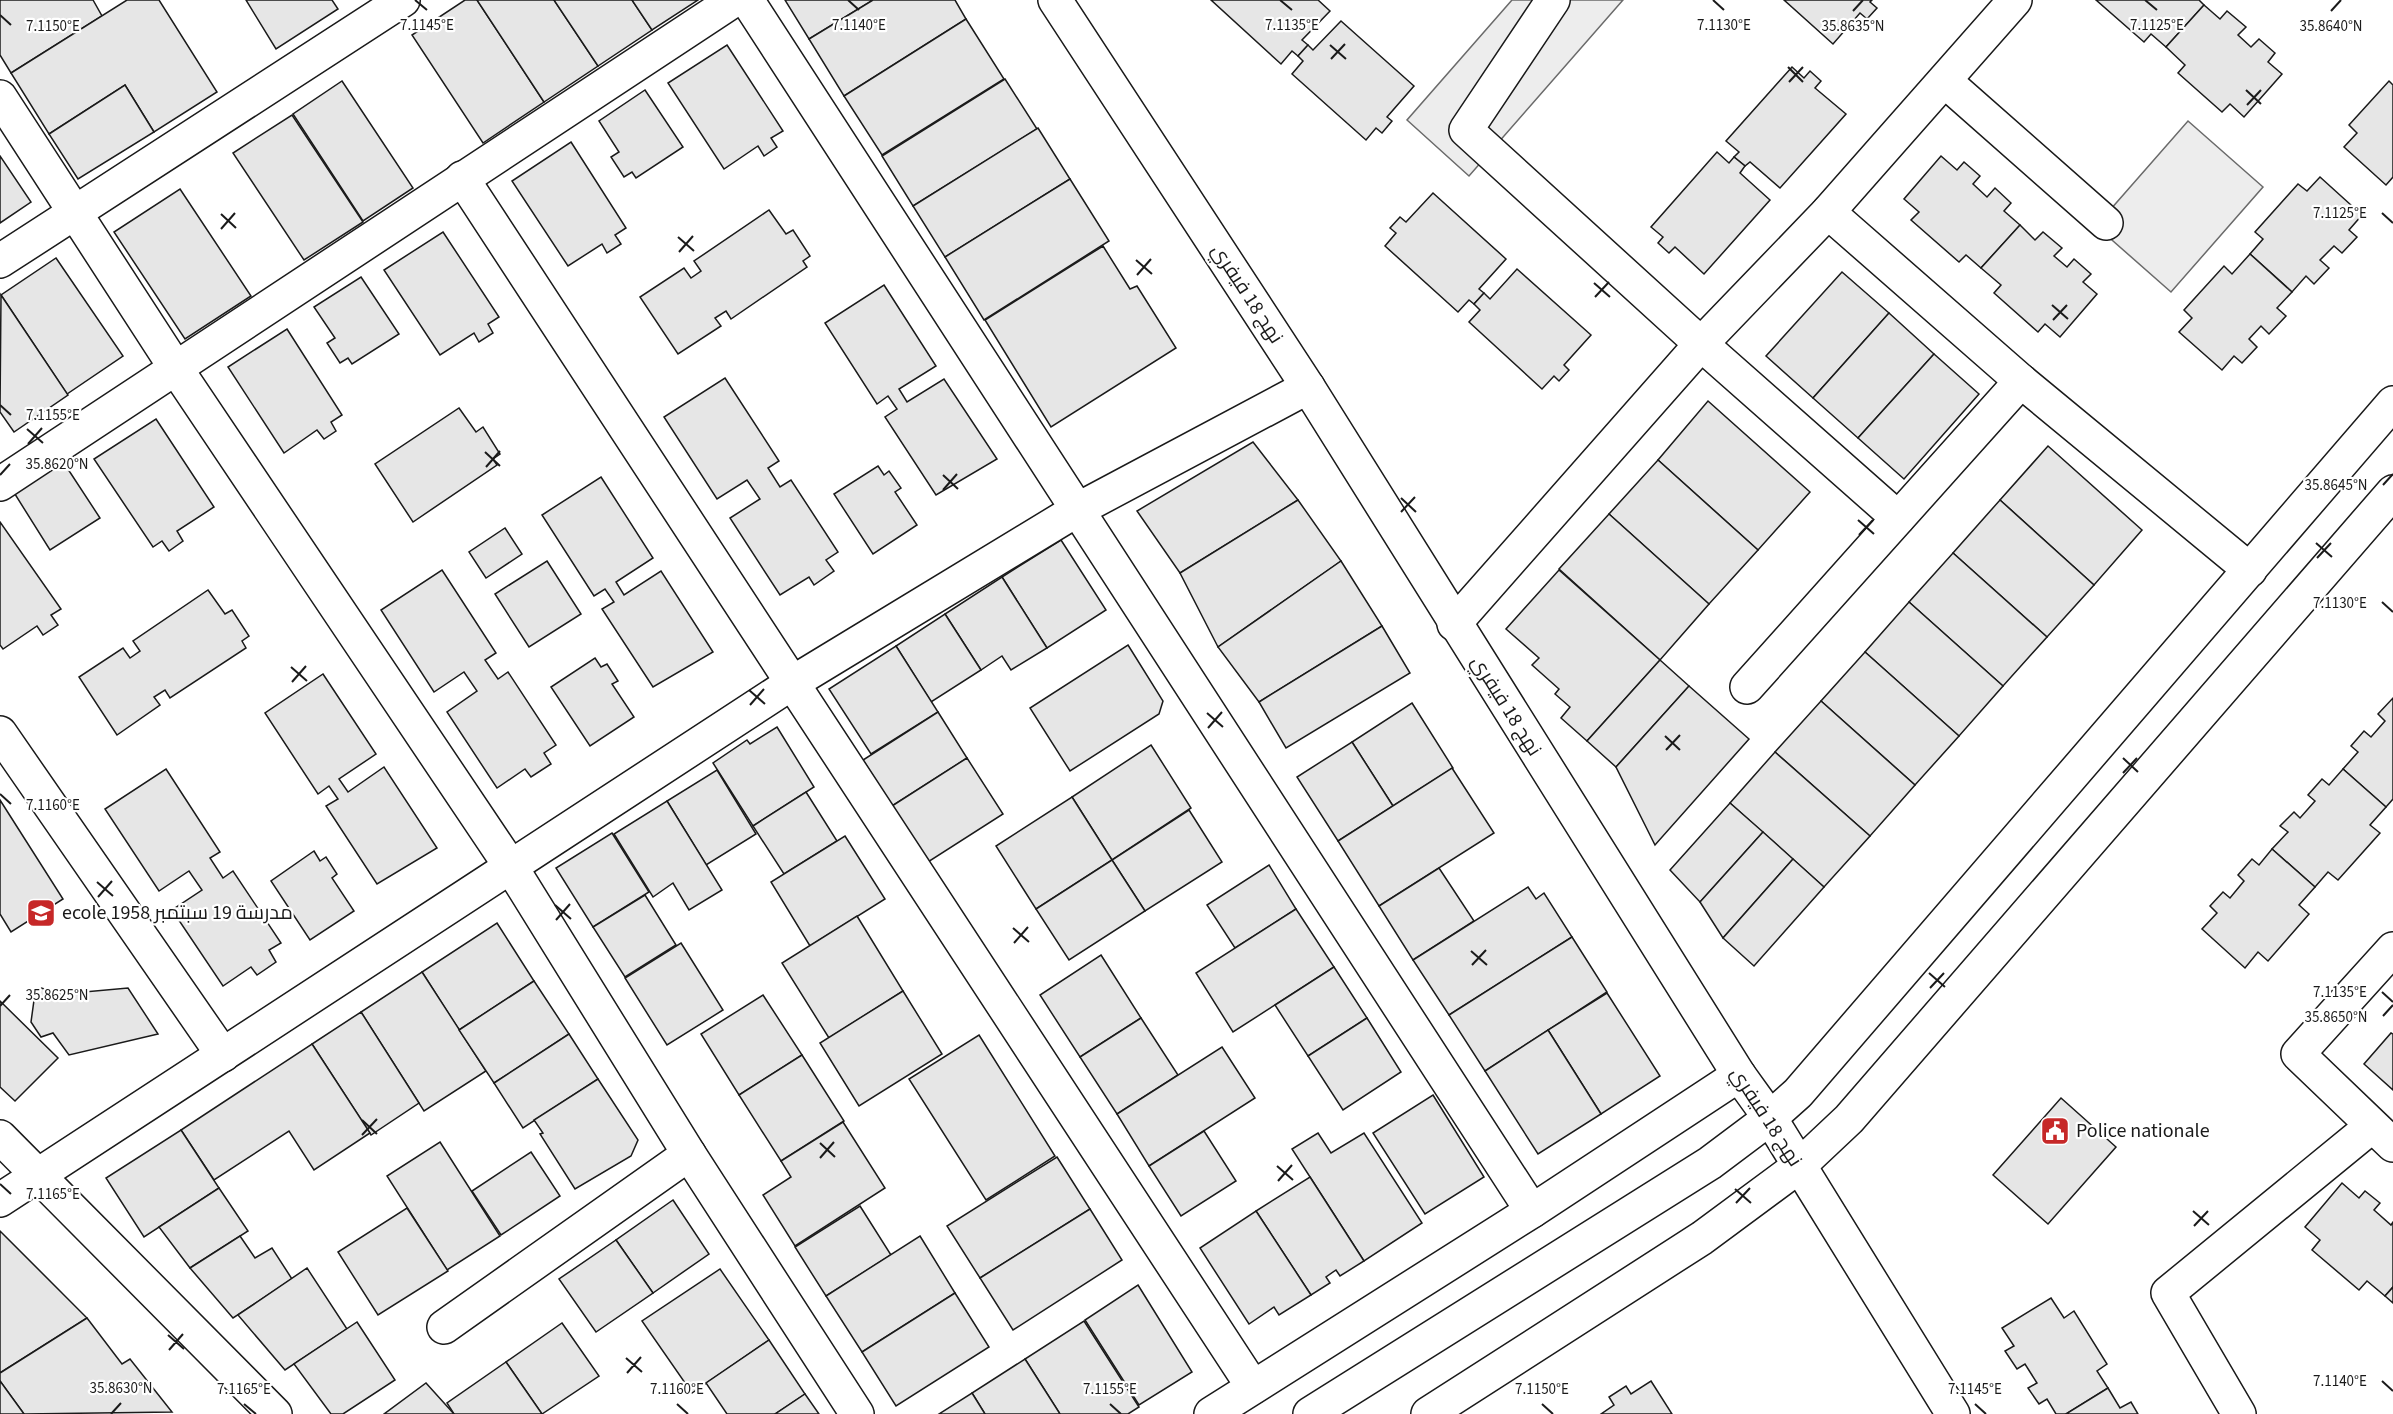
<svg xmlns="http://www.w3.org/2000/svg" width="2393" height="1414" font-family="'Source Sans 3',Cairo,sans-serif">
	<style>
		.built { fill: #ededed; stroke: #6a6a6a; stroke-width: 1.5 }
		.building { fill: #e6e6e6; stroke: #1a1a1a; stroke-width: 1.5 }
		.lines { fill: none; stroke-linecap: round; stroke-linejoin: round }
		.minor-casing { stroke: #1a1a1a; stroke-width: 36 }
		.major-casing { stroke: #1a1a1a; stroke-width: 36 }
		.minor { stroke: #fff; stroke-width: 33 }
		.major { stroke: #fff; stroke-width: 33 }
		.ticks { fill: none; stroke: #1a1a1a; stroke-width: 2 }
		.labels { text-anchor: middle; dominant-baseline: central; stroke-width: 4.5; stroke-linejoin: round; paint-order: stroke }
		.street-label { font-size: 20px; fill: #1a1a1a; stroke: #fff }
		.poi-label { font-size: 20px; fill: #1a1a1a; stroke: #fff; text-anchor: start }
		.ticks-label { font-size: 15px; text-anchor: middle; fill: #1a1a1a; stroke: #fff; stroke-width: 4.5; stroke-linejoin: round; paint-order: stroke }
	</style>
	<rect width="100%" height="100%" fill="#fff"/>
	<g class="built">
		<path d="M1512,0H1623L1469,176L1407,120Z"/>
		<path d="M2188,121L2263,187L2171,292L2096,226Z"/>
	</g>
	<g class="building">
		<path d="M0,0H93L102,16L11,73L0,55Z"/>
		<path d="M127,0H159L217,92L154,132L125,85L49,134L11,73Z"/>
		<path d="M246,0H332L338,9L276,49Z"/>
		<path d="M465,0H477L544,102L483,143L412,35Z"/>
		<path d="M477,0H554L598,66L544,102Z"/>
		<path d="M554,0H632L652,30L598,66Z"/>
		<path d="M632,0H698L652,30Z"/>
		<path d="M785,0H873L809,39Z"/>
		<path d="M873,0H955L966,19L844,96L809,39Z"/>
		<path d="M1211,0H1318L1330,11L1302,40L1308,45L1298,56L1292,51L1281,64Z"/>
		<path d="M1784,0H1872L1870,2L1877,8L1867,19L1860,13L1833,44Z"/>
		<path d="M2096,0H2199L2204,5L2166,47L2151,34L2144,42Z"/>
		<path d="M2204,5L2220,19L2227,11L2246,27L2238,35L2251,47L2259,39L2275,53L2268,62L2282,74L2244,117L2230,104L2222,112L2178,73L2185,65L2166,47Z"/>
		<path d="M966,19L1004,79L882,155L844,96Z"/>
		<path d="M1341,21L1414,86L1387,117L1392,121L1382,133L1376,128L1366,140L1292,74L1303,61L1298,56L1308,45L1313,50Z"/>
		<path d="M727,45L783,131L771,138L777,147L764,156L758,146L724,169L668,83Z"/>
		<path d="M1792,67L1804,78L1810,71L1821,81L1815,88L1846,114L1780,188L1750,162L1745,166L1734,157L1739,152L1726,141Z"/>
		<path d="M1005,79L1037,129L913,206L882,156Z"/>
		<path d="M342,81L413,188L363,221L293,114Z"/>
		<path d="M2389,81L2393,85V177L2386,185L2344,147L2357,133L2349,125Z"/>
		<path d="M125,85L154,132L78,179L49,134Z"/>
		<path d="M645,90L683,147L636,178L632,172L624,177L611,157L619,152L599,121Z"/>
		<path d="M292,115L363,222L304,260L233,153Z"/>
		<path d="M1038,128L1070,179L945,257L913,206Z"/>
		<path d="M571,142L626,228L615,235L621,244L607,253L602,244L568,266L512,181Z"/>
		<path d="M1717,152L1729,163L1734,157L1745,166L1740,173L1770,200L1704,274L1675,247L1669,253L1658,243L1663,237L1651,227Z"/>
		<path d="M0,156L31,202L0,223Z"/>
		<path d="M1941,156L1957,170L1964,162L1980,176L1973,184L1987,197L1995,188L2011,203L2004,211L2020,225L1981,268L1966,255L1959,262L1911,220L1919,212L1904,199Z"/>
		<path d="M2320,177L2362,215L2349,230L2357,237L2342,253L2334,246L2320,260L2329,268L2314,284L2306,276L2292,292L2250,254L2263,239L2255,232L2298,184L2307,191Z"/>
		<path d="M1070,179L1109,241L984,320L945,257Z"/>
		<path d="M180,189L251,296L185,339L114,232Z"/>
		<path d="M1433,193L1506,259L1479,289L1484,293L1474,304L1469,300L1458,312L1385,246L1396,233L1390,228L1400,217L1406,222Z"/>
		<path d="M769,210L786,234L793,230L810,256L803,261L807,267L731,319L726,311L715,318L721,326L678,354L640,297L684,268L691,278L701,271L694,261Z"/>
		<path d="M2020,225L2035,240L2043,232L2062,248L2054,256L2067,267L2074,259L2091,274L2083,282L2097,294L2060,337L2045,324L2038,332L1994,293L2001,285L1981,268Z"/>
		<path d="M443,232L499,317L488,324L493,333L479,342L474,333L440,355L384,270Z"/>
		<path d="M1103,246L1130,289L1137,286L1176,348L1051,427L985,320Z"/>
		<path d="M2250,254L2292,292L2277,308L2286,316L2269,334L2261,326L2249,339L2257,347L2242,363L2234,356L2222,370L2179,332L2192,318L2184,310L2224,266L2232,274Z"/>
		<path d="M56,258L123,356L67,394L1,295Z"/>
		<path d="M1517,269L1591,335L1564,365L1569,370L1559,381L1554,376L1542,389L1469,322L1480,310L1474,304L1484,293L1490,299Z"/>
		<path d="M1842,272L1889,313L1813,398L1766,356Z"/>
		<path d="M361,277L399,334L352,364L348,358L340,363L327,343L335,338L314,307Z"/>
		<path d="M884,285L936,366L899,389L907,402L944,379L997,459L936,495L885,417L897,409L888,396L877,404L825,323Z"/>
		<path d="M1,295L68,395L14,432L0,412Z"/>
		<path d="M1889,313L1934,354L1858,438L1813,398Z"/>
		<path d="M287,329L342,415L331,422L336,431L324,439L317,430L284,453L228,367Z"/>
		<path d="M1934,354L1979,394L1904,479L1858,438Z"/>
		<path d="M725,378L779,461L768,468L780,487L791,480L838,552L826,560L834,571L814,585L809,577L780,595L730,518L760,499L747,480L717,499L664,417Z"/>
		<path d="M1708,401L1810,492L1758,550L1658,460Z"/>
		<path d="M459,408L476,432L483,427L500,454L493,459L497,465L413,522L375,464Z"/>
		<path d="M156,419L214,507L177,531L183,541L169,551L162,541L153,547L94,459Z"/>
		<path d="M1253,442L1298,500L1180,573L1137,511Z"/>
		<path d="M2048,446L2142,530L2094,585L2000,500Z"/>
		<path d="M62,460L100,518L50,550L13,491Z"/>
		<path d="M1658,460L1758,550L1709,604L1609,514Z"/>
		<path d="M878,466L884,475L889,471L901,488L895,492L917,525L873,554L834,494Z"/>
		<path d="M601,477L653,558L616,582L624,595L661,571L713,652L653,687L602,609L614,602L605,589L594,596L542,515Z"/>
		<path d="M1298,500L1341,561L1218,647L1180,573Z"/>
		<path d="M2000,500L2094,585L2047,637L1953,553Z"/>
		<path d="M1609,514L1709,604L1660,660L1559,569Z"/>
		<path d="M0,522L61,609L51,615L58,625L43,635L37,626L3,649L0,645Z"/>
		<path d="M505,528L522,554L486,578L469,552Z"/>
		<path d="M1061,540L1106,610L1047,648L1002,577Z"/>
		<path d="M1953,553L2047,637L2003,686L1909,602Z"/>
		<path d="M547,561L581,614L529,647L495,594Z"/>
		<path d="M1341,561L1382,626L1259,702L1218,647Z"/>
		<path d="M442,570L496,653L485,660L498,679L508,672L556,745L544,753L551,764L531,777L525,769L497,788L447,712L477,691L464,672L434,692L381,610Z"/>
		<path d="M1559,570L1660,660L1587,741L1561,718L1570,707L1555,694L1559,689L1532,665L1539,658L1506,629Z"/>
		<path d="M1002,577L1047,648L1011,670L1002,656L981,670L945,614Z"/>
		<path d="M208,590L225,614L232,610L249,636L242,641L246,648L170,698L165,690L154,697L160,705L117,735L79,677L123,648L130,658L140,651L133,641Z"/>
		<path d="M1909,602L2003,686L1959,736L1865,652Z"/>
		<path d="M945,614L981,670L931,702L896,646Z"/>
		<path d="M1382,626L1410,673L1286,748L1259,702Z"/>
		<path d="M1128,645L1163,701L1159,714L1070,771L1030,708Z"/>
		<path d="M896,646L938,712L871,754L829,689Z"/>
		<path d="M1865,652L1959,736L1915,785L1821,701Z"/>
		<path d="M595,658L601,667L607,664L618,681L612,684L634,717L590,746L551,687Z"/>
		<path d="M1660,660L1689,686L1616,767L1587,741Z"/>
		<path d="M323,674L376,754L339,779L348,792L384,767L437,848L377,884L326,806L338,799L329,786L318,794L265,713Z"/>
		<path d="M1689,686L1749,739L1655,845L1616,767Z"/>
		<path d="M2393,698V799L2386,807L2343,769L2358,752L2351,746L2364,731L2371,737L2385,721L2378,714Z"/>
		<path d="M1821,701L1915,785L1870,836L1775,752Z"/>
		<path d="M1412,703L1453,768L1393,806L1352,742Z"/>
		<path d="M938,712L967,758L892,806L863,760Z"/>
		<path d="M777,727L814,787L753,826L713,763L747,740L750,744Z"/>
		<path d="M1352,742L1393,806L1338,841L1297,777Z"/>
		<path d="M1151,745L1191,808L1112,860L1072,797Z"/>
		<path d="M1775,752L1870,836L1824,887L1730,803Z"/>
		<path d="M967,758L1003,814L928,862L892,806Z"/>
		<path d="M1452,768L1494,833L1379,906L1338,841Z"/>
		<path d="M166,769L220,852L210,858L223,878L233,871L281,943L269,950L276,962L257,975L251,967L223,986L172,910L202,890L189,871L159,891L105,809Z"/>
		<path d="M2343,769L2386,807L2370,825L2380,833L2338,880L2328,872L2315,887L2272,849L2288,832L2280,826L2294,812L2300,818L2315,801L2308,795L2322,779L2329,785Z"/>
		<path d="M717,770L756,834L706,865L667,801Z"/>
		<path d="M806,792L837,841L784,874L753,826Z"/>
		<path d="M1072,797L1112,860L1036,909L996,846Z"/>
		<path d="M0,800L63,899L11,932L0,914Z"/>
		<path d="M667,801L722,890L689,910L673,883L653,897L614,834Z"/>
		<path d="M1730,803L1763,832L1700,902L1670,870Z"/>
		<path d="M1189,810L1222,862L1145,911L1112,860Z"/>
		<path d="M1763,832L1793,859L1723,938L1700,902Z"/>
		<path d="M612,833L649,892L593,927L556,868Z"/>
		<path d="M845,836L885,899L810,946L771,882Z"/>
		<path d="M2272,849L2315,887L2299,905L2309,914L2268,961L2258,952L2245,968L2202,929L2217,913L2210,906L2223,892L2230,898L2244,881L2238,875L2252,859L2259,865Z"/>
		<path d="M314,851L320,861L326,857L337,874L332,878L354,911L310,940L271,881Z"/>
		<path d="M1793,859L1824,887L1754,966L1723,938Z"/>
		<path d="M1112,860L1145,911L1069,960L1036,909Z"/>
		<path d="M1269,865L1296,909L1235,948L1207,905Z"/>
		<path d="M1439,868L1474,921L1413,960L1379,906Z"/>
		<path d="M1528,887L1536,899L1544,893L1572,937L1449,1015L1413,960Z"/>
		<path d="M645,895L676,945L625,977L593,927Z"/>
		<path d="M1296,909L1334,967L1233,1032L1196,973Z"/>
		<path d="M857,916L903,991L829,1038L782,963Z"/>
		<path d="M497,923L534,981L459,1030L422,972Z"/>
		<path d="M1572,937L1607,992L1485,1071L1449,1015Z"/>
		<path d="M681,943L723,1010L667,1045L625,978Z"/>
		<path d="M1101,955L1141,1018L1080,1057L1040,995Z"/>
		<path d="M1334,967L1367,1018L1308,1056L1275,1005Z"/>
		<path d="M422,972L486,1071L424,1111L361,1012Z"/>
		<path d="M534,981L569,1034L494,1083L459,1030Z"/>
		<path d="M41,988L62,994L128,988L158,1034L69,1055L53,1033L41,1037L31,1022L35,993Z"/>
		<path d="M903,991L942,1054L859,1106L820,1043Z"/>
		<path d="M1607,993L1660,1076L1601,1114L1548,1030Z"/>
		<path d="M763,995L802,1055L739,1095L701,1034Z"/>
		<path d="M0,1001L58,1058L15,1101L0,1087Z"/>
		<path d="M361,1012L419,1103L371,1135L312,1044Z"/>
		<path d="M1141,1018L1178,1075L1117,1114L1080,1057Z"/>
		<path d="M1367,1018L1401,1072L1343,1110L1308,1056Z"/>
		<path d="M1548,1030L1601,1114L1538,1154L1485,1071Z"/>
		<path d="M2391,1033L2393,1034V1090L2364,1064Z"/>
		<path d="M569,1034L598,1079L523,1128L494,1083Z"/>
		<path d="M979,1035L1055,1156L986,1200L909,1079Z"/>
		<path d="M312,1044L370,1133L314,1170L289,1131L214,1180L181,1130Z"/>
		<path d="M1222,1047L1255,1098L1149,1166L1117,1114Z"/>
		<path d="M802,1055L844,1121L781,1161L739,1095Z"/>
		<path d="M598,1079L638,1140L631,1156L575,1189L540,1134L543,1133L534,1120Z"/>
		<path d="M1433,1095L1484,1177L1425,1214L1373,1133Z"/>
		<path d="M2061,1098L2116,1147L2048,1224L1993,1175Z"/>
		<path d="M843,1122L885,1188L795,1246L763,1195L791,1177L781,1161Z"/>
		<path d="M181,1130L219,1188L144,1237L106,1178Z"/>
		<path d="M1204,1131L1236,1181L1181,1216L1149,1166Z"/>
		<path d="M1318,1133L1331,1153L1364,1133L1422,1223L1364,1261L1292,1149Z"/>
		<path d="M440,1142L500,1236L447,1270L387,1176Z"/>
		<path d="M531,1152L560,1196L501,1235L472,1191Z"/>
		<path d="M1057,1157L1090,1209L980,1278L947,1226Z"/>
		<path d="M1310,1177L1364,1261L1340,1276L1336,1270L1326,1277L1330,1283L1311,1295L1256,1211Z"/>
		<path d="M2342,1183L2359,1198L2365,1191L2380,1203L2374,1210L2391,1225L2393,1222V1287L2385,1296L2367,1281L2359,1290L2312,1250L2320,1240L2305,1227Z"/>
		<path d="M219,1188L248,1231L190,1268L159,1227Z"/>
		<path d="M673,1200L709,1254L653,1293L616,1240Z"/>
		<path d="M860,1206L891,1255L826,1296L795,1247Z"/>
		<path d="M407,1208L448,1271L378,1315L338,1252Z"/>
		<path d="M1090,1209L1122,1260L1013,1330L980,1278Z"/>
		<path d="M1256,1211L1311,1295L1279,1315L1274,1307L1249,1324L1200,1248Z"/>
		<path d="M0,1231L87,1318L0,1373Z"/>
		<path d="M240,1236L255,1258L272,1248L292,1279L233,1318L190,1268Z"/>
		<path d="M920,1236L955,1293L862,1352L826,1296Z"/>
		<path d="M616,1240L653,1293L596,1332L559,1279Z"/>
		<path d="M307,1268L347,1329L285,1370L238,1315Z"/>
		<path d="M720,1269L769,1340L692,1393L642,1321Z"/>
		<path d="M1138,1285L1192,1372L1139,1405L1085,1320Z"/>
		<path d="M2393,1287V1303L2385,1296Z"/>
		<path d="M955,1293L989,1347L896,1406L862,1352Z"/>
		<path d="M2051,1298L2064,1318L2074,1311L2107,1364L2097,1371L2108,1388L2066,1414H2056L2047,1399L2039,1404L2028,1388L2037,1383L2025,1364L2017,1369L2005,1351L2014,1346L2002,1328Z"/>
		<path d="M87,1318L122,1364L130,1359L172,1412L24,1414L0,1381V1373Z"/>
		<path d="M1084,1321L1139,1407L1128,1414H1060L1025,1359Z"/>
		<path d="M357,1322L395,1380L343,1414H331L294,1364Z"/>
		<path d="M562,1323L599,1376L542,1414L506,1362Z"/>
		<path d="M769,1340L805,1394L775,1414H727L706,1383Z"/>
		<path d="M1025,1359L1060,1414H985L972,1393Z"/>
		<path d="M506,1362L542,1414H454L447,1403Z"/>
		<path d="M0,1381L24,1414H0Z"/>
		<path d="M1651,1381L1672,1414H1601L1614,1405L1609,1397L1626,1386L1631,1394Z"/>
		<path d="M426,1383L454,1414H384Z"/>
		<path d="M2108,1388L2120,1408L2131,1402L2138,1414H2066Z"/>
		<path d="M972,1393L985,1414H939Z"/>
		<path d="M805,1394L819,1414H775Z"/>
	</g>
	<g class="lines">
		<g class="minor-casing">
			<g id="minor">
				<path d="M747,0L1532,1211"/>
				<path d="M1553,0L1466,130L1701,344L1898,518"/>
				<path d="M1945,81L2106,223"/>
				<path d="M0,97L175,367L511,867L689,1154L857,1414"/>
				<path d="M462,178L1253,1387"/>
				<path d="M1828,212L2021,381L2250,570"/>
				<path d="M0,261L403,0"/>
				<path d="M0,484L734,0"/>
				<path d="M1454,624L1701,344L1828,212L2015,0"/>
				<path d="M1747,687L2021,381"/>
				<path d="M0,733L223,1055"/>
				<path d="M2393,949L2298,1054L2393,1145"/>
				<path d="M0,1137L275,1414"/>
				<path d="M0,1200L792,683L1077,510L1308,387"/>
				<path d="M444,1327L689,1154"/>
				<path d="M1211,1414L1532,1211L1739,1075"/>
				<path d="M2239,1414L2168,1293L2372,1126"/>
			</g>
		</g>
		<g class="major-casing">
			<g id="major">
				<path d="M1055,0L1308,387L1739,1075L1770,1118L1953,1414"/>
				<path d="M1310,1414L1710,1163L1770,1118L1798,1093L2393,403"/>
				<path d="M1428,1414L1702,1238L1798,1167L1849,1119L2393,492"/>
			</g>
		</g>
		<use href="#minor" class="minor"/>
		<use href="#major" class="major"/>
	</g>
	<path class="ticks" d="M415,0L427,10M848,0L859,10M1280,0L1292,10M1713,0L1724,10M2145,0L2157,10M1853,11L1863,0M2331,11L2341,0M0,15L11,25M1330,45L1346,59M1331,59L1345,44M1788,67L1803,82M1789,82L1803,67M2246,90L2261,104M2247,105L2261,90M2382,213L2393,223M221,214L236,228M221,229L235,213M678,237L694,251M679,252L693,236M1136,260L1152,274M1137,275L1151,259M1594,283L1610,297M1595,297L1609,282M2052,305L2068,319M2053,320L2067,305M0,405L11,415M27,429L43,443M28,444L42,428M485,452L500,466M486,467L500,451M0,475L10,464M943,475L958,489M2383,485L2393,474M943,490L957,474M1401,498L1416,512M1401,512L1415,497M1858,520L1874,534M1859,535L1873,520M2316,543L2332,557M2317,558L2331,543M2382,602L2393,612M291,667L307,681M292,682L306,666M749,690L765,704M750,705L764,689M1207,713L1223,727M1208,728L1222,712M1665,736L1680,750M1666,750L1680,735M2123,758L2138,772M2123,773L2137,758M0,794L11,804M97,882L113,896M98,897L112,881M555,905L571,919M556,920L570,904M1013,928L1029,942M1014,943L1028,927M1471,951L1487,965M1472,965L1486,950M1929,973L1945,987M1930,988L1944,973M2382,992L2393,1002M0,1006L10,995M2383,1016L2393,1005M362,1120L377,1134M362,1135L377,1119M820,1143L835,1157M820,1158L834,1142M1277,1166L1293,1180M1278,1181L1292,1165M0,1184L11,1194M1735,1189L1751,1203M1736,1203L1750,1188M2193,1211L2209,1225M2194,1226L2208,1211M168,1335L184,1349M169,1350L183,1334M626,1358L642,1372M627,1373L641,1357M2382,1381L2393,1391M244,1404L256,1414M677,1404L688,1414M1110,1404L1121,1414M1542,1404L1553,1414M1975,1404L1986,1414M111,1414L121,1403"/>
	<defs>
		<g id="school-square" transform="scale(1.5)"><rect x="-9" y="-9" width="18" height="18" rx="4" fill="#c62828" stroke="#fff"/><path d="M0-5L7-2L0 1L-7-2ZM-4 1L0 2.5L4 1V4Q0 6-4 4Z" fill="#fff"/></g>
		<g id="civic-square" transform="scale(1.5)"><rect x="-9" y="-9" width="18" height="18" rx="4" fill="#c62828" stroke="#fff"/><path d="M-.6-6.5H3V-4.5H.6V-3L4-1V1h2V6H-6V1h2V-1L-.6-3ZM-1.2 2.5V6h2.4V2.5Z" fill="#fff"/></g>
	</defs>
	<g fill-rule="evenodd">
		<use href="#school-square" x="41" y="913"/>
		<use href="#civic-square" x="2055" y="1131"/>
	</g>
	<g class="labels">
		<g class="street-label">
			<text transform="translate(1247 294) rotate(57)">نهج 18 فيفري</text>
			<text transform="translate(1506 706) rotate(58)">نهج 18 فيفري</text>
			<text transform="translate(1766 1117) rotate(57)">نهج 18 فيفري</text>
		</g>
		<g class="poi-label">
			<text x="62" y="913">ecole مدرسة 19 سبتمبر 1958</text>
			<text x="2076" y="1131">Police nationale</text>
		</g>
	</g>
	<g class="ticks-label">
		<text x="427" y="30">7.1145°E</text>
		<text x="859" y="30">7.1140°E</text>
		<text x="1292" y="30">7.1135°E</text>
		<text x="1724" y="30">7.1130°E</text>
		<text x="2157" y="30">7.1125°E</text>
		<text x="53" y="31">7.1150°E</text>
		<text x="1853" y="31">35.8635°N</text>
		<text x="2331" y="31">35.8640°N</text>
		<text x="2340" y="218">7.1125°E</text>
		<text x="53" y="420">7.1155°E</text>
		<text x="57" y="469">35.8620°N</text>
		<text x="2336" y="490">35.8645°N</text>
		<text x="2340" y="608">7.1130°E</text>
		<text x="53" y="810">7.1160°E</text>
		<text x="2340" y="997">7.1135°E</text>
		<text x="57" y="1000">35.8625°N</text>
		<text x="2336" y="1022">35.8650°N</text>
		<text x="53" y="1199">7.1165°E</text>
		<text x="2340" y="1386">7.1140°E</text>
		<text x="121" y="1393">35.8630°N</text>
		<text x="244" y="1394">7.1165°E</text>
		<text x="677" y="1394">7.1160°E</text>
		<text x="1110" y="1394">7.1155°E</text>
		<text x="1542" y="1394">7.1150°E</text>
		<text x="1975" y="1394">7.1145°E</text>
	</g>
</svg>
